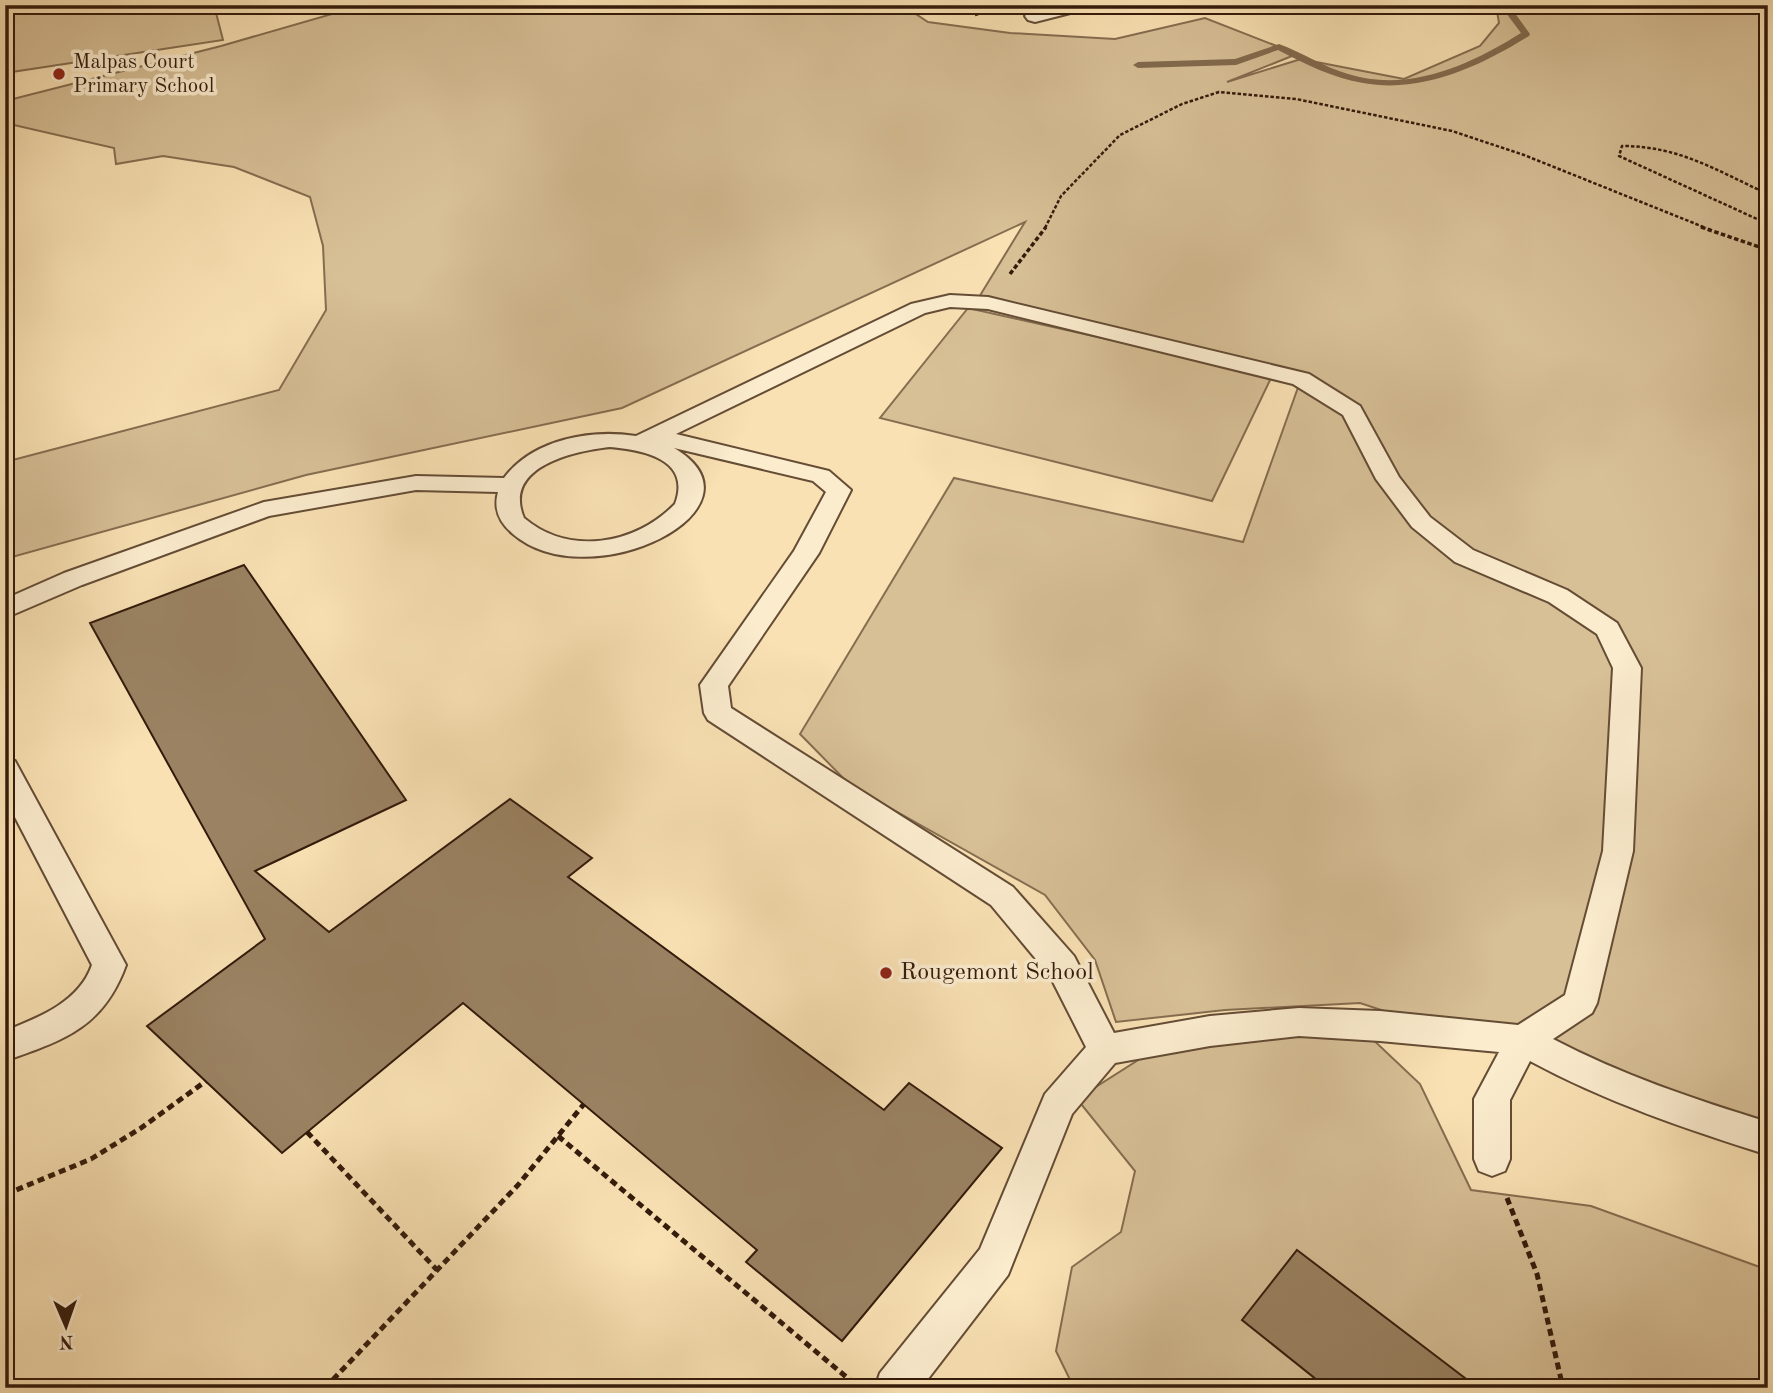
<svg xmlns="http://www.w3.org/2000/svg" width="1773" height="1393" font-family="'Old Standard TT',serif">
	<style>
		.green { fill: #d7bf96; stroke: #856d50; stroke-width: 2 }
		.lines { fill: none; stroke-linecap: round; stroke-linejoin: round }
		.stream { fill: #826a4e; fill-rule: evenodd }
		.building { fill: #9a8262; stroke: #331b0b; stroke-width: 2 }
		.lane-casing { stroke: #644c35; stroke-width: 4 }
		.street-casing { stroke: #644c35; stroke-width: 4 }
		.path-far2 { stroke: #331b0b; stroke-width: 2.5; stroke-dasharray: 3.5 2; stroke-linecap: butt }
		.path-far1 { stroke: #331b0b; stroke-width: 3.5; stroke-dasharray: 4.5 2.5; stroke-linecap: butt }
		.path { stroke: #331b0b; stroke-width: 5; stroke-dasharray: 7 4.5; stroke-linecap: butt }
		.lane { fill: #fbecce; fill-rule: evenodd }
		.street { fill: #fbecce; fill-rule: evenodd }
		.poi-dot { fill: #8f2418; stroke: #fbecce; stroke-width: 2.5 }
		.labels { text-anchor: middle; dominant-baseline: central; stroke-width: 7; stroke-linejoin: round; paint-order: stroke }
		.far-poi-label { font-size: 21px; fill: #331b0b; stroke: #fbecce; text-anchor: start }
		.poi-label { font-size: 24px; fill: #331b0b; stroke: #fbecce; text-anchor: start }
	</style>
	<rect width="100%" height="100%" fill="#f9e1b3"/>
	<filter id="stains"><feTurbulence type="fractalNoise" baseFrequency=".00286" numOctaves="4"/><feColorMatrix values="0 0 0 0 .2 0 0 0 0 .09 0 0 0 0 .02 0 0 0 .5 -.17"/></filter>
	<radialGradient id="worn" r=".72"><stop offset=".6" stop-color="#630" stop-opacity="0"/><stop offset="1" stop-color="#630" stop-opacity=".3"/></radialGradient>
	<g class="green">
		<path d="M5,5H214L223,40L5,73Z"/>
		<path d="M363,5H902L928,22L1010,33L1115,39L1205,18L1297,54L1227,82L1301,59L1404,79L1480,46L1499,23L1496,5H1768V1125L1515,1054L1360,1003L1225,1010L1116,1022L1095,960L1045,895L851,786L800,734L954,478L1243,542L1301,379L976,302L1025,222L622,408L306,475L5,559V462L279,390L326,310L323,246L310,197L234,167L163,156L116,164L114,148L5,123V101L221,46Z"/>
		<path d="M968,308L1272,376L1212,501L880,418Z"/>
		<path d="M1366,1033L1420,1084L1471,1190L1591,1206L1768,1270V1388H1074L1056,1351L1072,1267L1121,1232L1135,1171L1077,1099L1143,1057L1255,1034Z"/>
	</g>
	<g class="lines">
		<g class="stream">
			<path d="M1500,5H1509L1530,34L1529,36C1481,66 1422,94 1363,83C1333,78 1305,64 1278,50L1236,65L1138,68L1133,65L1138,62L1235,59L1279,44C1303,53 1324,67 1348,74C1409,93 1470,65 1521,33Z"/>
			<path d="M1606,5L1652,8L1654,5H1663L1654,14Z"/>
		</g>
	</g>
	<g class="building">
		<path d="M244,565L406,800L255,871L329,932L510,799L592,858L568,877L884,1110L909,1083L1002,1148L842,1341L746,1262L757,1250L463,1003L282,1153L147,1026L265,939L90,623Z"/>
		<path d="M1297,1250L1478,1388H1327L1242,1320Z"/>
	</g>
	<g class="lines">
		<g class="lane-casing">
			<g id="lane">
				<path d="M950,295L988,297L1309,374L1360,406L1399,477L1430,517L1473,550L1567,590L1617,623L1641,668L1633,851L1597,1003L1592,1013L1553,1039C1622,1075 1693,1099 1768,1122V1155C1686,1129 1606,1102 1530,1061L1510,1100V1159L1505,1171L1492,1176L1479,1171L1474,1159V1099L1499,1052L1380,1041L1299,1036L1210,1046L1115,1063L1072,1114L1008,1275L921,1388H875L880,1373L980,1249L1045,1094L1086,1047L1050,976L991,905L708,720L704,713L700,685L794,551L826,492L813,481L674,448C776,508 590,600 513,534C500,523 493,510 498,492L416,490L269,516L82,585L5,618V599L64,573L264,502L416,476L504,478C533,439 591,429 636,436L911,304ZM950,307L988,309L1293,384L1343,415L1376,479L1412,527L1455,562L1549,602L1597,634L1613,668L1603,851L1565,995L1518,1025L1380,1011L1299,1008L1210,1016L1114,1033L1074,956L1013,887L731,708L728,686L819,553L851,490L829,471L676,434L925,313ZM610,447C643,450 692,459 675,504C635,545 569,556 524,518C502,466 575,451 610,447Z"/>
				<path d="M5,758L15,761L126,965C103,1028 64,1040 5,1061V1031C40,1017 79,1002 92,965L5,798Z"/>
			</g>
		</g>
		<g class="street-casing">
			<path id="street" d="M1053,5H1089L1086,9L1035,22L1028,20L1025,16L1028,12Z"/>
		</g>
		<g class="path-far2">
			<path d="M975,15L1002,8"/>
			<path d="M1768,194C1717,171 1680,146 1622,146L1619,156L1768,224"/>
			<path d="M1045,228L1061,196L1120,135L1182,104L1219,92L1296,99L1452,131L1524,155L1706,228"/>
		</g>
		<g class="path-far1">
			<path d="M1701,227L1768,250"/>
			<path d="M1010,274L1046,227"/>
		</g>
		<g class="path">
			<path d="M307,1132L437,1270"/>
			<path d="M558,1136L850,1380"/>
			<path d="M5,1189L16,1190L91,1159L141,1128L206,1081"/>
			<path d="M1507,1198L1537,1274L1563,1388"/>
			<path d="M325,1388L518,1185L584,1104"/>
		</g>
		<use href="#lane" class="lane"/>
		<use href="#street" class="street"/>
	</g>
	<g class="poi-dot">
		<circle cx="59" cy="74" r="7"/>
		<circle cx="886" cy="973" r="7"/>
	</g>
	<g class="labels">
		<g class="far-poi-label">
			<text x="73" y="62">Malpas Court<tspan x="73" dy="24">Primary School</tspan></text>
		</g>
		<g class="poi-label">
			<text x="900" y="973">Rougemont School</text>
		</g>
	</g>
	<rect width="1773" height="1393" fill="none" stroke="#f9e1b3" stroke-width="28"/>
	<rect x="7" y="7" width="1759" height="1379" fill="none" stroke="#331b0b" stroke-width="3.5"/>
	<rect x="14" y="14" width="1745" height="1365" fill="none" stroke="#331b0b" stroke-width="2"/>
	<g transform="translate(66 1326) rotate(178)" stroke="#fbecce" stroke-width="5" paint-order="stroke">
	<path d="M0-5L12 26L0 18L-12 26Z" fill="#331b0b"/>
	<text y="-10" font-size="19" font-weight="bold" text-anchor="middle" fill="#331b0b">N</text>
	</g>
	<rect width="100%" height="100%" filter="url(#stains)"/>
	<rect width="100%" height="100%" fill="url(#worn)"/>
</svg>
